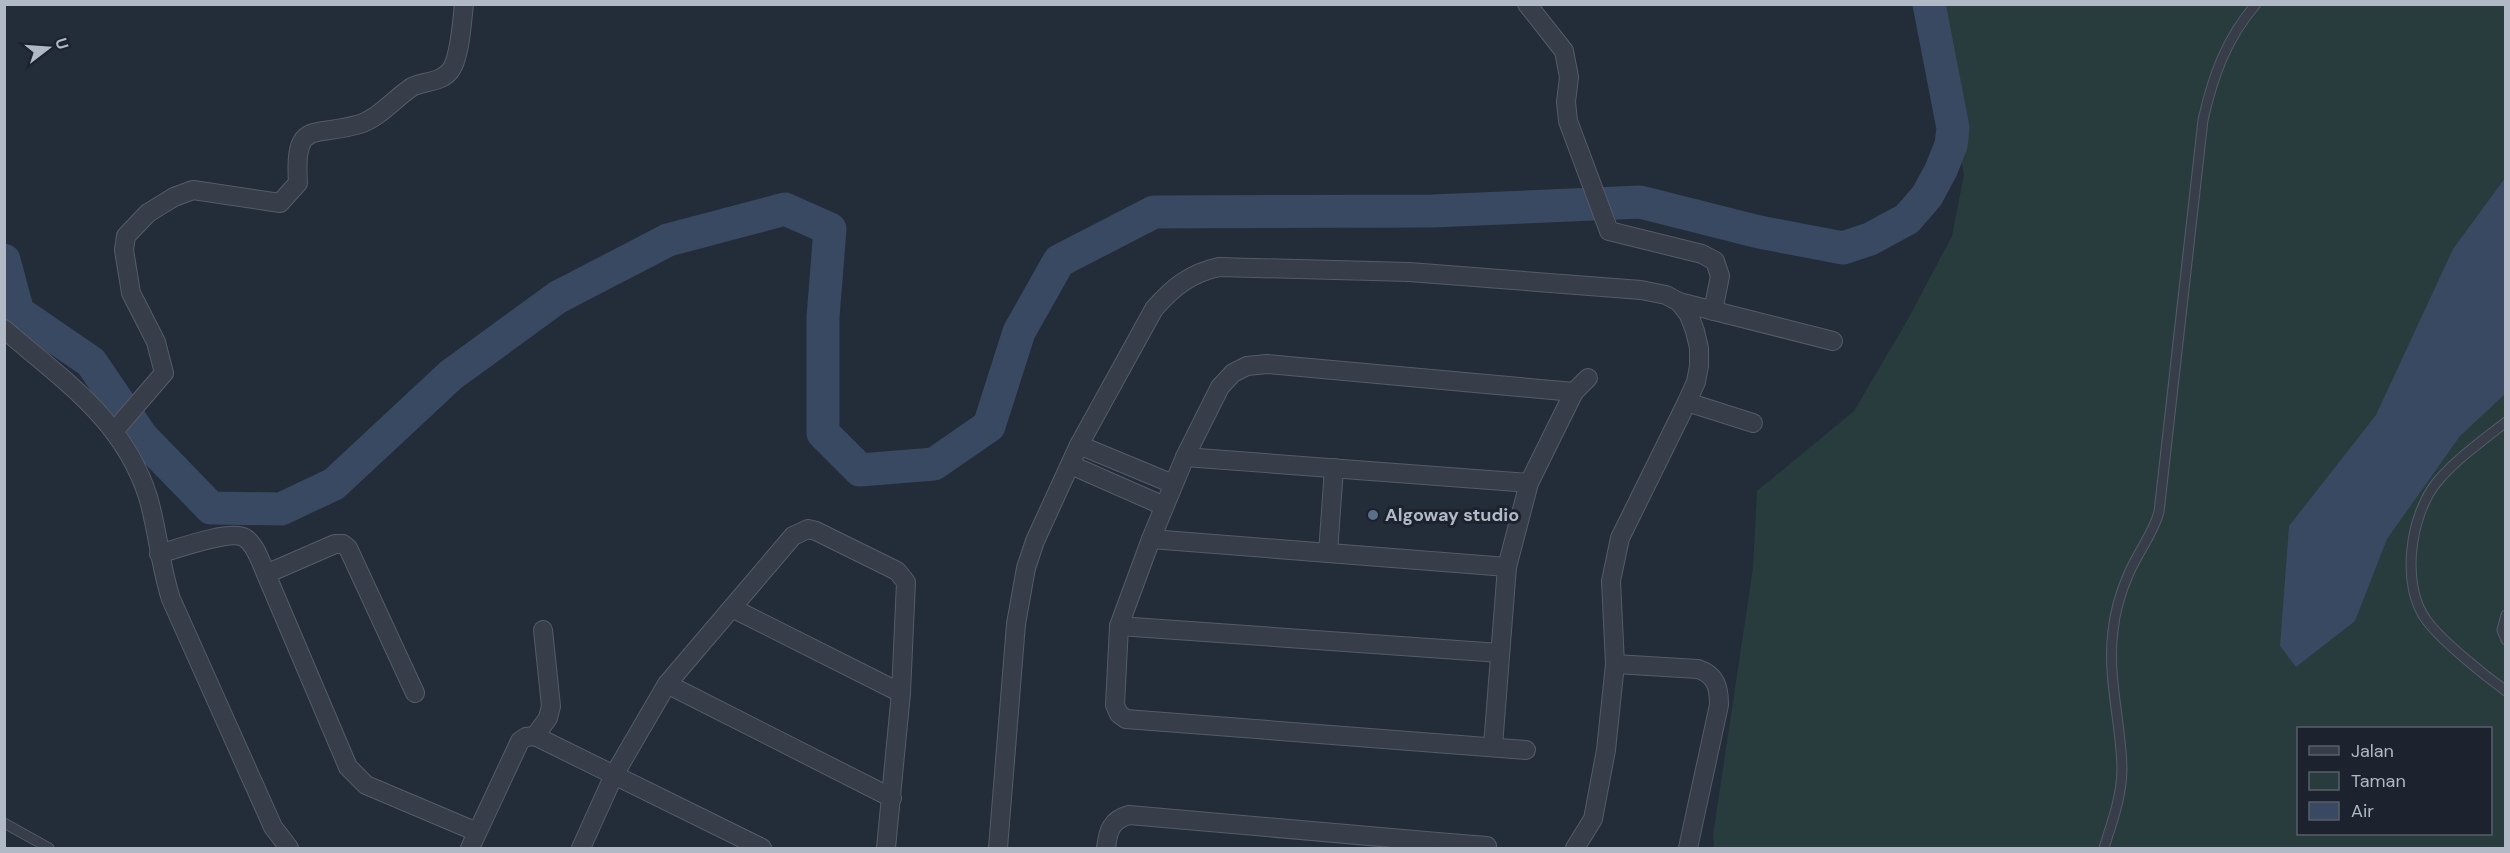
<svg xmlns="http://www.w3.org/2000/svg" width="2510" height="853" font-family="'DM Sans',sans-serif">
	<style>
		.green { fill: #283b3d; fill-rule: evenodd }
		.water { fill: #394962 }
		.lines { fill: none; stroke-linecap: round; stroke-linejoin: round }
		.river { stroke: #394962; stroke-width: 33 }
		.lane-casing { stroke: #555c68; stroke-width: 11 }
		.street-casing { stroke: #555c68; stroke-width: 20 }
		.lane { stroke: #373e4a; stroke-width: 9 }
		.street { stroke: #373e4a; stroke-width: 18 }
		.service-dot { fill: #5c6f8a; stroke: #1c232f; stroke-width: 2 }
		.labels { text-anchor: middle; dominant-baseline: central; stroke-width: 6; stroke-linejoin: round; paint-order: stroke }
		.poi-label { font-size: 18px; font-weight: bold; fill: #b2b9c6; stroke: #1c232f; text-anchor: start }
	</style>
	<rect width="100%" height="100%" fill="#232c39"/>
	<path class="green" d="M1929,5H2505V848H1714L1713,835L1753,568L1757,491L1854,411L1908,319L1952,236L1964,174ZM2298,728H2490V834H2298Z"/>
	<path class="water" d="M2505,178V394L2460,436L2387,539L2355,621L2296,667L2280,646L2289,526L2376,415L2453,249Z"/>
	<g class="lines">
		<path class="river" d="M4,260L18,312L91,362L142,437L211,508L281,509L334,484L451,375L558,297L668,240L785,209L830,229L823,317V433L860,470L934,464L989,426L1019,332L1059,261L1154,212L1433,211L1640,202L1759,232L1843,248L1870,239L1907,219L1927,196L1941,170L1951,145L1953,128L1929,4"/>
		<g class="lane-casing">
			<g id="lane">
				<path d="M2506,422C2482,441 2456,459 2437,482C2410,515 2400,586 2427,621C2443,642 2484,675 2506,691"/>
				<path d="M2506,615L2502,630L2506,640"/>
				<path d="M4,823L49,848"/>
				<path d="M2104,848C2112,822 2122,796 2122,768C2121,722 2107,677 2113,631C2115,611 2121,591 2129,573C2138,552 2153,534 2159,512L2203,120C2213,76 2226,39 2256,4"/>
			</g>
		</g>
		<g class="street-casing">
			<g id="street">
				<path d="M1527,4L1564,51L1569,77L1566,102L1568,121L1609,231L1702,254L1715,261L1720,276L1713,311"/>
				<path d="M1679,302L1833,341"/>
				<path d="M4,329C63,380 124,420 148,497C158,530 160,566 171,599L273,827L289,848"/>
				<path d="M1687,402L1753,423"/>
				<path d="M115,430L164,373L156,342L131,293L124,250L126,236L148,213L174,197L193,190L280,203L298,183C294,118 313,138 360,124C379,118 395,98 412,87C424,81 440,83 450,71C460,59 462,21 464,4"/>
				<path d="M1079,445L1173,484"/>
				<path d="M1185,457L1529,483"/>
				<path d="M1071,465L1164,506"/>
				<path d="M1151,539L1507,567"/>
				<path d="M1328,553L1334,468"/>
				<path d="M159,554C176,549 232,529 245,538C256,545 261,563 266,574L348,767L366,785L477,832"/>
				<path d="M266,574L335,544H343L348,548L415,693"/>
				<path d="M732,608L901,693"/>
				<path d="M1119,626L1500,653"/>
				<path d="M1615,664L1698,669C1716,675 1719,687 1719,705L1688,848"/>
				<path d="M667,684L892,798"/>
				<path d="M535,736L548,718L551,706L543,630"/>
				<path d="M1493,746L1507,567L1529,483L1574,392L1588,378"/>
				<path d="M1526,750L1126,719L1119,714L1115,705L1119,626L1151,539L1185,457L1220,387L1233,373L1247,366L1267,364L1574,392"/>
				<path d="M470,848L520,741L526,737L535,736L762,848"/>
				<path d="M581,848L614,775L667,684L793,536L808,529L816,531L897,571L906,582L901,693L886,848"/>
				<path d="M998,848L1016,624L1026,568L1035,541L1079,445L1154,309C1173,287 1191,273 1219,267L1409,272L1641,290L1666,295L1679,302L1689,315L1695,331L1699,348V366L1696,382L1687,402L1620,538L1611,581L1615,664L1606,750L1593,819L1575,848"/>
				<path d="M1106,848C1108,831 1111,820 1129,815L1449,843"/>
				<path d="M1446,848L1449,843L1487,846"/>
			</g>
		</g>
		<use href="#lane" class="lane"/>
		<use href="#street" class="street"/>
	</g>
	<circle class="service-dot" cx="1373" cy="515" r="6"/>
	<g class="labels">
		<g class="poi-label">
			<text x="1385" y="515">Algoway studio</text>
		</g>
	</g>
	<rect width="2510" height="853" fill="none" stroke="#b2b9c6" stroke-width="12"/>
	<rect x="2297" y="727" width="195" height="108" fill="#1c232f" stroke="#585f6b" stroke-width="1.5"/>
	<rect x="2309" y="746" width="30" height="9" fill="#373e4a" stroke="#585f6b" stroke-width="1.5"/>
	<text x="2351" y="757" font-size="18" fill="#b2b9c6">Jalan</text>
	<rect x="2309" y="772" width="30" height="18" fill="#283b3d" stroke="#585f6b" stroke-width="1.5"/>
	<text x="2351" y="787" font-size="18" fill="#b2b9c6">Taman</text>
	<rect x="2309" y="802" width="30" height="18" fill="#394962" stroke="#585f6b" stroke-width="1.5"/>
	<text x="2351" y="817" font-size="18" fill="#b2b9c6">Air</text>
	<g transform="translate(48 48) rotate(73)" stroke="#1c232f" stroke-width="4.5" paint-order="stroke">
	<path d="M0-4.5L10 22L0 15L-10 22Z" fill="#b2b9c6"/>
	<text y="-9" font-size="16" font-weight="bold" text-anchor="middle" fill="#b2b9c6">U</text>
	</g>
</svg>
